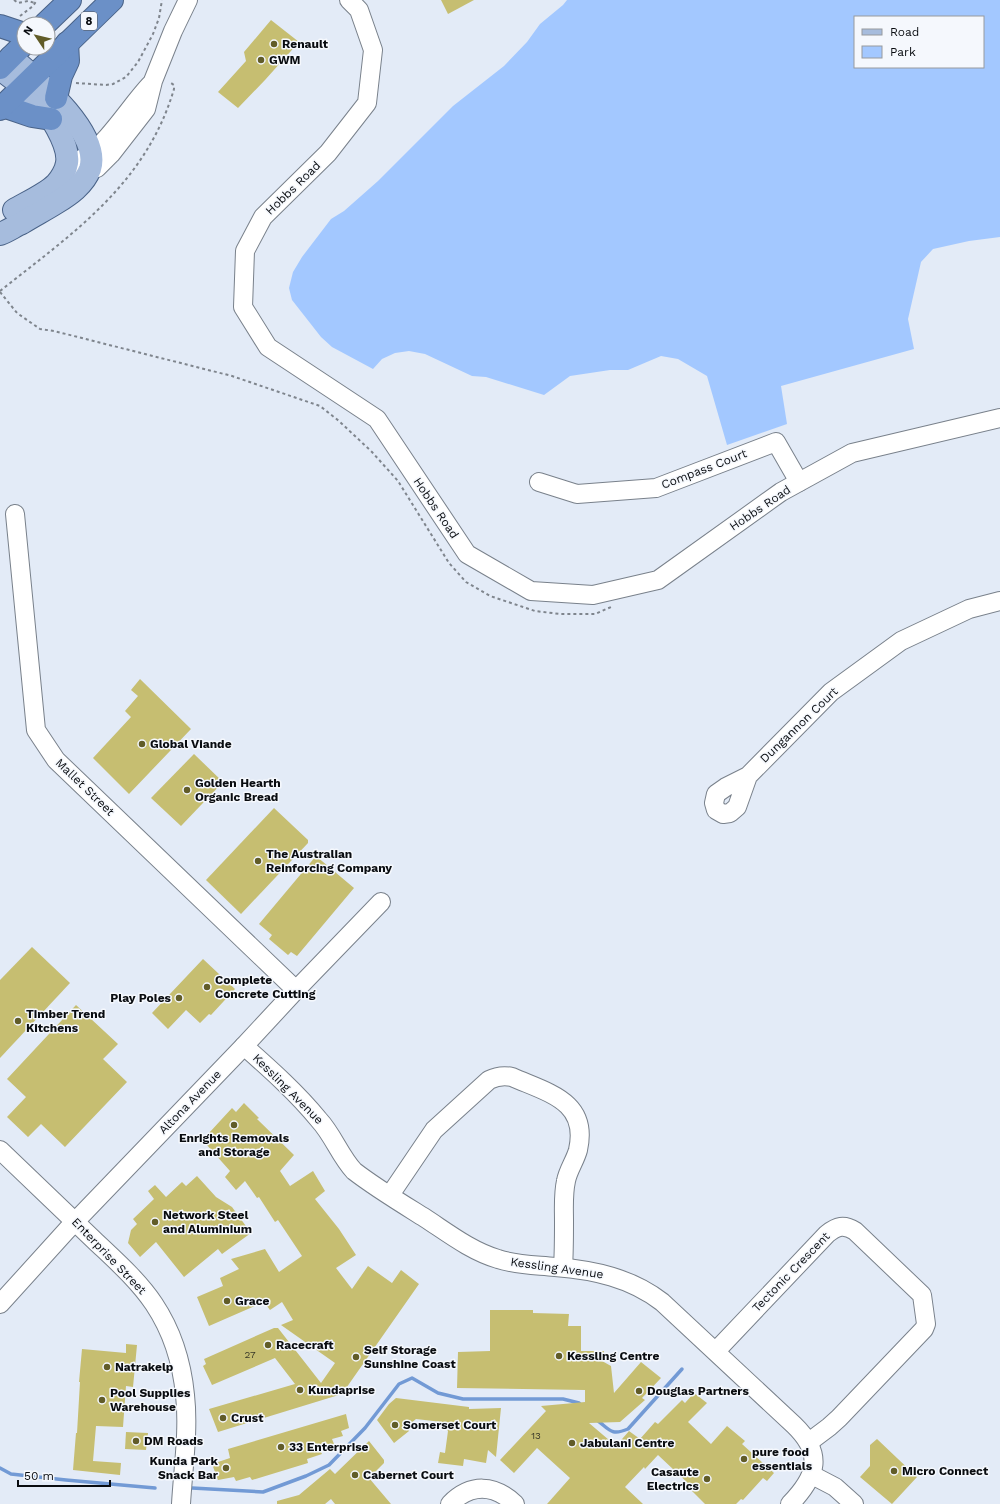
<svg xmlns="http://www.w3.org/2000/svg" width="1000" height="1504" font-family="'Work Sans',sans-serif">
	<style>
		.green { fill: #a3c8ff; fill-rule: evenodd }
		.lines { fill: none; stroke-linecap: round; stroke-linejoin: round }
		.stream { stroke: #729ad5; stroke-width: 3.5 }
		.building { fill: #c6be71 }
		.minor-casing { stroke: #79818b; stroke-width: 20 }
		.major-casing { stroke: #496287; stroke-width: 24 }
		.highway-casing { stroke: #496287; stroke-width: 24 }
		.path { stroke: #7f858d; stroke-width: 2; stroke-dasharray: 3 3; stroke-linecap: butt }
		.minor { stroke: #fff; stroke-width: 18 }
		.major { stroke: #a6bcdd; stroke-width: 22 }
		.highway { stroke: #6b90c7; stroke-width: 22 }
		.poi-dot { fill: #615c28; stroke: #f5f8fd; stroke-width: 1.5 }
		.labels { text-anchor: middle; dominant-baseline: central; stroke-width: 3; stroke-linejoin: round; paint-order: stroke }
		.number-label { font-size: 10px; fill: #383828 }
		.shield { fill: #f5f8fd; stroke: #505357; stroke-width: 1 }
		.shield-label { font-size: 11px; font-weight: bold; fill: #090c10 }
		.poi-label { font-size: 12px; font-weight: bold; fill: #090c10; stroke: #f5f8fd; text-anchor: start }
		.street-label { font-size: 12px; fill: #090c10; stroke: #f5f8fd }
	</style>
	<rect width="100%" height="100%" fill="#e3ebf7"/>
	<path class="green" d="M567,0H1000V237L969,241L933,249L921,262L908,319L914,349L781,386L787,424L727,445L707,376L678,359L661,356L628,370H610L570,376L544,395L486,377L472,376L425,354L409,351L395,353L382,359L373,369L332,347L321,337L292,300L289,288L293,272L302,257L331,219L344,211L378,181L453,106L504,66L527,42L540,24L563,5ZM855,17H983V67H855Z"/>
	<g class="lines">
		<g class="stream">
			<path d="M597,1420C610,1430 611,1436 628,1429L682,1369"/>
			<path d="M0,1468L11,1474L66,1480L155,1488"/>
			<path d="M192,1488L263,1492L306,1476L329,1465L365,1428L399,1384L412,1378L438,1393L463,1399H563L579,1403L581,1405"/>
		</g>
	</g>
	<g class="building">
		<path d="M441,0H474L448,14Z"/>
		<path d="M271,20L299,42L265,80L238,108L218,92L246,61L244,52Z"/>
		<path d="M140,679L191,729L129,794L93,758L131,717L125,711L138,696L131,690Z"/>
		<path d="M194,754L223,782L181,826L151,798Z"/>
		<path d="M274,808L308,840V843L241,914L206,880Z"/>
		<path d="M316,856L354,888L297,956L291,952L288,955L269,939L272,935L259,924Z"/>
		<path d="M32,947L70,983L0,1058V980Z"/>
		<path d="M203,959L235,989L211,1015L209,1014L200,1023L186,1010L168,1029L152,1013Z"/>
		<path d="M76,1005L118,1044L103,1059L127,1082L65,1147L41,1124L28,1137L7,1117L26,1097L7,1079Z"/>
		<path d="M244,1103L259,1118L257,1119L294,1155L280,1171L290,1186L313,1171L325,1191L315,1199L339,1229L356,1255L336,1268L352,1289L368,1266L392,1283L401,1270L419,1284L342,1394L218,1432L209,1409L295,1384L275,1358L212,1385L203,1366L206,1364L204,1359L274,1328H278L321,1383L335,1363L281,1325L293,1320L282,1302L270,1310L264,1302L209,1326L197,1297L223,1286L220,1278L239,1269L231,1259L265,1249L279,1272L302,1256L278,1220L275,1222L259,1197L257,1198L245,1181L236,1190L225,1177L230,1171L206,1144L213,1136L209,1133L232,1108L236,1112Z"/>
		<path d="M197,1176L216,1197L232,1207L251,1233L222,1254L218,1249L184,1277L156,1242L140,1257L128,1243L131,1230L137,1224L133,1219L154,1199L148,1191L155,1185L166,1197L182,1182L186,1186Z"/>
		<path d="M490,1310H533V1313L569,1314L568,1326H581V1351H604L602,1361L611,1366L614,1393L641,1362L661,1378L642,1398L645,1400L620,1422L589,1423L616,1446L629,1431L640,1439L655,1422L658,1424L682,1400L685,1403L694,1393L707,1403L688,1422L711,1444L727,1426L745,1441L742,1444L774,1473L767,1481L763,1478L743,1500L741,1499L736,1504H705L689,1488L691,1486L658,1455L645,1469L644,1467L625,1487L643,1504H547L570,1478L537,1448L514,1473L500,1460L546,1411L541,1406L585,1402V1390L457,1388L458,1352L490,1351Z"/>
		<path d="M126,1344L137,1345L133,1387L126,1386L123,1427L96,1426L93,1461L121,1463L120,1475L73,1470L76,1433H77L80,1382H79L82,1349L126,1353Z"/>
		<path d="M396,1398L469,1407V1409L501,1408L496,1457L488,1450L486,1463L464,1459L463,1466L438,1463L440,1452L445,1453L448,1431L442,1422L416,1419L406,1427L409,1431L394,1443L377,1420L389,1404Z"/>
		<path d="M346,1414L349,1428L341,1431L343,1436L332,1439L334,1444L320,1450L322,1454L307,1459L308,1463L252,1480L250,1477L236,1481L234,1477L218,1480L212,1464L230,1458L228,1449Z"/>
		<path d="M126,1432L148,1433L146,1450L125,1449Z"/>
		<path d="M877,1439L917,1477L892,1504L860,1477L870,1466V1445Z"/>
		<path d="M369,1441L384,1460V1463L369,1478L391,1504H335L331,1499L325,1504H277V1501L299,1495L330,1469L335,1474Z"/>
	</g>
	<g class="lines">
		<g class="minor-casing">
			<g id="minor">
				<path d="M349,0L359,10L373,50L367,103L328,153L263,217L245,251L243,307L268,347L377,419L467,554L531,591L593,595L658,580L781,492L852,453L1000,418"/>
				<path d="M67,162C73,162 79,161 85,157C108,143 131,105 150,85"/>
				<path d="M80,173L97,168L111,154L146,109L153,81L173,31L188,0"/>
				<path d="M539,482L577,494L656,488L776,442L799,482"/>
				<path d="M15,514L36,730L56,760L296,990"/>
				<path d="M748,776L737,807L730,813L723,814L716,810L714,803L716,794L726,787L748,776L831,692L901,641L969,609L1000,601"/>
				<path d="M244,1046C270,1069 297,1093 319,1120C333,1135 340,1156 354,1171C376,1188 401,1203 425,1218C448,1233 471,1251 498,1259C516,1265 536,1265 555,1267C594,1270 631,1278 662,1302L794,1425C824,1454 817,1476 790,1504"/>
				<path d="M0,1150C31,1180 63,1210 94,1240C115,1260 138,1280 154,1304C172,1331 182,1364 185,1395C189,1430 183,1469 181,1504"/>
				<path d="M390,1195L434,1130L489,1080C497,1076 503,1075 512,1077C548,1093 589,1101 578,1150C575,1161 568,1170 566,1181C563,1194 564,1208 564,1221C564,1237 564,1252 563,1267"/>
				<path d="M0,1304L67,1230L244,1046L296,990L381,902"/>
				<path d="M716,1351L827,1234C837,1226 844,1224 855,1231L922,1295L926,1324L924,1329L839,1418L829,1427L809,1442"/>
				<path d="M812,1475L835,1487L854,1504"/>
				<path d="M450,1504C471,1483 494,1484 515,1504"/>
			</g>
		</g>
		<g class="major-casing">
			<g id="major">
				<path d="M0,69C12,78 25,87 35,98C48,110 70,145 67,163C66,170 61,179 56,184C46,194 26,203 14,210"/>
				<path d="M0,234C8,231 15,226 22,223C33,216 45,210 56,203C69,195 84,185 90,169C102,133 35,78 11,57"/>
			</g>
		</g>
		<g class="highway-casing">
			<g id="highway">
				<path d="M45,24L70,0"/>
				<path d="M0,26L24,34"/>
				<path d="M0,68L24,44"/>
				<path d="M56,98L61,76L68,61L67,43"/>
				<path d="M3,106L32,116L51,119"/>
				<path d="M0,109L112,0"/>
			</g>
		</g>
		<g class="path">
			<path d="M14,0L18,3L28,1L35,3"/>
			<path d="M20,16L33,6L37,0"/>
			<path d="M76,83L106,85L113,84L126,77L138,62L153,34L159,18L162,0"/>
			<path d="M0,291C73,233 146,184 174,89V85L171,83"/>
			<path d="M0,292L17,313L40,329L54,331L232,376L320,406L339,421L372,452L398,481L449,563L466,582L490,596L535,611L560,614H595L611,607"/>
		</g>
		<use href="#minor" class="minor"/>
		<use href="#major" class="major"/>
		<use href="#highway" class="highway"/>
	</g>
	<g class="poi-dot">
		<circle cx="274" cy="44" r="4"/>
		<circle cx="261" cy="60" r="4"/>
		<circle cx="142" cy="744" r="4"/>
		<circle cx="187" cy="790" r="4"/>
		<circle cx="258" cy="861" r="4"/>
		<circle cx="207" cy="987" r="4"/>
		<circle cx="179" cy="998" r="4"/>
		<circle cx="18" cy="1021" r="4"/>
		<circle cx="234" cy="1125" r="4"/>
		<circle cx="155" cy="1222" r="4"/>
		<circle cx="227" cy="1301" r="4"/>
		<circle cx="268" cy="1345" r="4"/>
		<circle cx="559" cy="1356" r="4"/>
		<circle cx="356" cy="1357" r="4"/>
		<circle cx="107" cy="1367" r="4"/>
		<circle cx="300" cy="1390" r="4"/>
		<circle cx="639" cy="1391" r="4"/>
		<circle cx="102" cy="1400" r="4"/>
		<circle cx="223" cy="1418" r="4"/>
		<circle cx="395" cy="1425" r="4"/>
		<circle cx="136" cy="1441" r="4"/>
		<circle cx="572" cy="1443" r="4"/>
		<circle cx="281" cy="1447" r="4"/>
		<circle cx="744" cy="1459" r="4"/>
		<circle cx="226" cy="1468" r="4"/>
		<circle cx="894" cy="1471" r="4"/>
		<circle cx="355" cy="1475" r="4"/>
		<circle cx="707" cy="1479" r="4"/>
	</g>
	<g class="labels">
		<g class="number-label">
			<text x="250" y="1354">27</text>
			<text x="536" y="1435">13</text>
		</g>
		<rect class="shield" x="81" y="12" width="16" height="18" rx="3"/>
		<g class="shield-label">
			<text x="89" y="21">8</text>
		</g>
		<g class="poi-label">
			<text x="282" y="44">Renault</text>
			<text x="269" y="60">GWM</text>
			<text x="150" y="744">Global Viande</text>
			<text x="195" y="783">Golden Hearth<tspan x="195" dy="14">Organic Bread</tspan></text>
			<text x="266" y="854">The Australian<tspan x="266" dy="14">Reinforcing Company</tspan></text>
			<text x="215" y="980">Complete<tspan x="215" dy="14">Concrete Cutting</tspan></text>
			<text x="171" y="998" text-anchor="end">Play Poles</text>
			<text x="26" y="1014">Timber Trend<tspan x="26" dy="14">Kitchens</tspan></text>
			<text x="234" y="1138" text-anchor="middle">Enrights Removals<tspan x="234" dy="14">and Storage</tspan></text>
			<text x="163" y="1215">Network Steel<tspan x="163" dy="14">and Aluminium</tspan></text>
			<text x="235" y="1301">Grace</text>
			<text x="276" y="1345">Racecraft</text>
			<text x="364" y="1350">Self Storage<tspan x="364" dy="14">Sunshine Coast</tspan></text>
			<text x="567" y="1356">Kessling Centre</text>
			<text x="115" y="1367">Natrakelp</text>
			<text x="308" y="1390">Kundaprise</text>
			<text x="647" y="1391">Douglas Partners</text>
			<text x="110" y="1393">Pool Supplies<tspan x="110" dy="14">Warehouse</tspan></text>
			<text x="231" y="1418">Crust</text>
			<text x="403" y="1425">Somerset Court</text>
			<text x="144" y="1441">DM Roads</text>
			<text x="580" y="1443">Jabulani Centre</text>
			<text x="289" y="1447">33 Enterprise</text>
			<text x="752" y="1452">pure food<tspan x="752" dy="14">essentials</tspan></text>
			<text x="218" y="1461" text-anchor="end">Kunda Park<tspan x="218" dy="14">Snack Bar</tspan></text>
			<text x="902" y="1471">Micro Connect</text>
			<text x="699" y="1472" text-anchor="end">Casaute<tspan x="699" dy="14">Electrics</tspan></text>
			<text x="363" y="1475">Cabernet Court</text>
		</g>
		<g class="street-label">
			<text transform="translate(293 188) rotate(-44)">Hobbs Road</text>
			<text transform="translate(704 469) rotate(-21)">Compass Court</text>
			<text transform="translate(436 508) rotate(56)">Hobbs Road</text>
			<text transform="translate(760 508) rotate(-34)">Hobbs Road</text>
			<text transform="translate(799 725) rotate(-44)">Dungannon Court</text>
			<text transform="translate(85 787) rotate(44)">Mallet Street</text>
			<text transform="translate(288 1089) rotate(45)">Kessling Avenue</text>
			<text transform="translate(190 1102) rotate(-46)">Altona Avenue</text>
			<text transform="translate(109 1256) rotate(46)">Enterprise Street</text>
			<text transform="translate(557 1268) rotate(8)">Kessling Avenue</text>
			<text transform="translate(791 1272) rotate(-46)">Tectonic Crescent</text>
		</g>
	</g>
	<rect x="854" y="16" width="130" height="52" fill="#f5f8fd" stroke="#979a9e"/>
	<rect x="862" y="29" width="20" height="6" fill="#a6bcdd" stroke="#979a9e"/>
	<text x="890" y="36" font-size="12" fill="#090c10">Road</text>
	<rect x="862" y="46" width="20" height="12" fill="#a3c8ff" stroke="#979a9e"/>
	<text x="890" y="56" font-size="12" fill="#090c10">Park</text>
	<g transform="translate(36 36) rotate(305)"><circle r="19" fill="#f5f8fd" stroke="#979a9e"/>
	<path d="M0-3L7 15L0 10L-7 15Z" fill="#615c28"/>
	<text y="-6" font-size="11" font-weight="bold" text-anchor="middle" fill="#090c10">N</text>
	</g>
	<path d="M18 1480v6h92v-6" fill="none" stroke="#090c10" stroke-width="2"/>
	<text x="24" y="1480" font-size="12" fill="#090c10" stroke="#f5f8fd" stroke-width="3" paint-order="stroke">50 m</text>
</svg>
